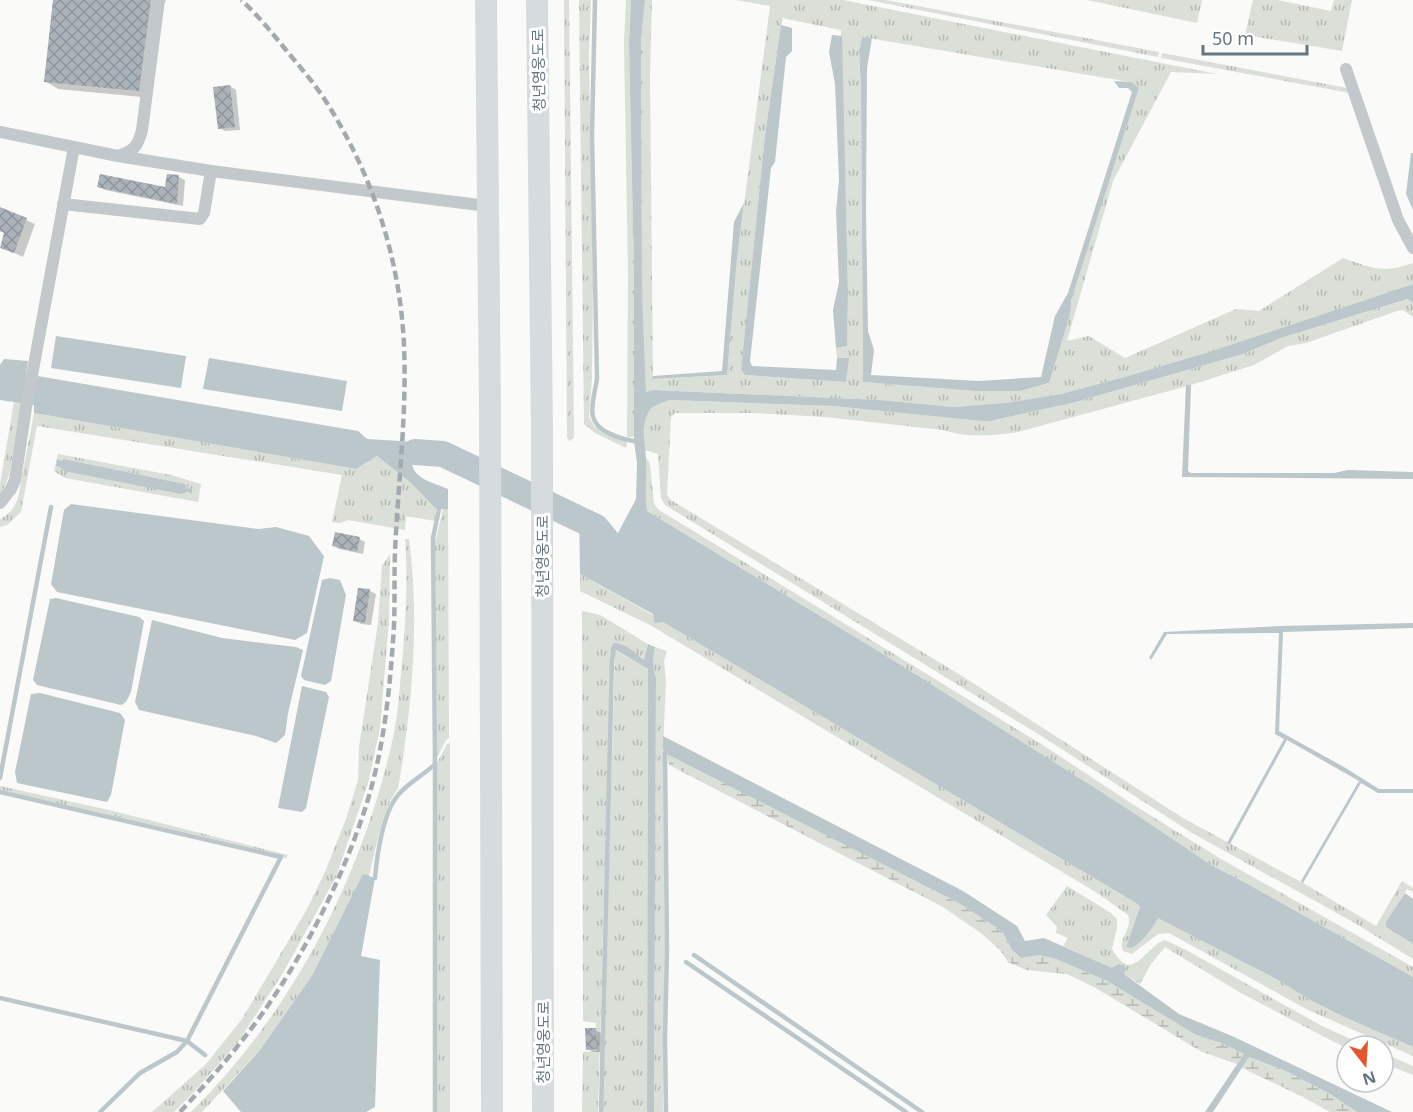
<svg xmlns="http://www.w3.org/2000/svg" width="1413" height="1112" font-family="'Noto Sans','Noto Sans KR',sans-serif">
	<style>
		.grass { fill: url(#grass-tufts); fill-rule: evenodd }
		.wetland { fill: url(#wetland-marsh) }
		.water { fill: #bbc7cb }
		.shadow { fill: #0003 }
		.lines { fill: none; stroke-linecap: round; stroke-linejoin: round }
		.stream { stroke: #bbc7cb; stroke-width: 4.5 }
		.river { stroke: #bbc7cb; stroke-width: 26 }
		.building { fill: url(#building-cross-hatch) }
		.minor { stroke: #c3c8cc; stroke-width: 12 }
		.motorway { stroke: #d6dbdf; stroke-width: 22 }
		.rail { stroke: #a2aab0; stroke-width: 4.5; stroke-dasharray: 9 4.5; stroke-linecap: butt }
		.labels { text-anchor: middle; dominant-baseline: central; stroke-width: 6; stroke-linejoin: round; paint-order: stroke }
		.street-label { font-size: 15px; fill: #657683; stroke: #fff }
	</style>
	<defs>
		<pattern id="grass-tufts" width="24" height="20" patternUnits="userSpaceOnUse" patternTransform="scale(1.5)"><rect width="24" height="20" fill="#dadfd7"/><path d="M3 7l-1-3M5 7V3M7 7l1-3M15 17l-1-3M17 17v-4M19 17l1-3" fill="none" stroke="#b4b9b4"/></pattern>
		<pattern id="wetland-marsh" width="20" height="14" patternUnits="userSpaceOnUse" patternTransform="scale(1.5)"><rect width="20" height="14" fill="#dadfd7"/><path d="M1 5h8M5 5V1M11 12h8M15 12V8" fill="none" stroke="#b4b9b4"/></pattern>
		<pattern id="building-cross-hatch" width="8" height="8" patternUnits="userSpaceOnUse" patternTransform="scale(1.5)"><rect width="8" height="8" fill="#aab3b9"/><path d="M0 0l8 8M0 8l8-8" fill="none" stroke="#8e969c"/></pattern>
	</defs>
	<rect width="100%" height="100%" fill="#fafaf8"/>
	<g class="grass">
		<path d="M564,0H569L574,438L569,441L567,437Z"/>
		<path d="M579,0H591L589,55L593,283L592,377L589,417L594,426L608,434L627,442L626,448L595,433L584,424Z"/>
		<path d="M626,0H631L629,43L634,274V437H627L628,274L624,44Z"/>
		<path d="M645,0H652L650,77L653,379L727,375L737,259L770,6L736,0H843L1217,74L1171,72L1113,181L1067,341L1089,336L1125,358L1236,309L1259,311L1343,258C1373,268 1381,274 1413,263V284L1212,351L1128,376L1061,394L1006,404L954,407L880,400L653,390L646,392L642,290L641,41ZM782,18L841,30L848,292L847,346L836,348L837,358H848L846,382L745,375L741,370L765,135ZM862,37L1130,82L1139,88L1071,301L1049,383L1020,391H975L863,382L861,89L859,51Z"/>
		<path d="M868,0H886L1159,52L1158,57Z"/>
		<path d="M1087,0H1202L1197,23Z"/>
		<path d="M1253,0H1277L1331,11L1334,0H1352L1342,51L1245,35Z"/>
		<path d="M1162,53L1347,88L1350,93L1161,58Z"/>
		<path d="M1409,299L1413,303V317L1403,310L1397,311L1306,343L1288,346L1254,365L1191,385L1018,432C992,436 967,438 943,430L825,417L753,413H675L671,417L667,495L671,500L962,676L1183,818L1303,883L1376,926L1402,881L1413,888V892L1407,889L1387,922L1386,927L1413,944V959L1353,922L1192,833L1043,737L665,505L661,498L658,454L644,450C644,436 641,413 655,404C659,402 666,401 670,400L833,406L981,421H990L1072,403L1243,354L1281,338Z"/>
		<path d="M14,402L22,403L9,475L5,486L0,494V484Z"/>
		<path d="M34,413L356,469L377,456L411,483L436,509L435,521L406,516L405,530L348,520L340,523L332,522L342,475L37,426L21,512L7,525L0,527V519C10,514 14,508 18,498Z"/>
		<path d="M58,454L171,475L201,484L198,502L65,478L54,471ZM64,459L185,484L192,494L56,466Z"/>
		<path d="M646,458L650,464L654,504L659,510L1041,744L1137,807L1221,859L1413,967V977L1244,882L1211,865L888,657L647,511L644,495Z"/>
		<path d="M443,509H448L449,738L446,740L437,758L435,543Z"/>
		<path d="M405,539H409C420,623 412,706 398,789C383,804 375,854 369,876L364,874L313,974L260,1050L202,1112H191C293,1011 362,877 393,738C399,710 400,680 403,652C406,614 408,577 405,539Z"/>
		<path d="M390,554L389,620L380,728L369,780L336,877L283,973L238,1042L193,1093L174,1112H152L206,1064L242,1019L306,911L325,872L346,819L358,780L359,747L378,623L382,566Z"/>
		<path d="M580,574L653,615L654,622H663L1136,903L1140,907L1126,947L1158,917L1280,981C1320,1009 1368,1027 1413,1047V1056L1308,1010L1169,933L1158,934L1132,954L1123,951C1117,938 1135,927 1127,914L1094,891L650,625L580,591Z"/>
		<path d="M582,611L600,615L648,644L644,661L626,647L611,648L598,1112H582L583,1052L597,1051L596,1023L583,1021Z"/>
		<path d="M655,647L667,651L664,661L666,681L663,750L665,951L663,1112H654L656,677C652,666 653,658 655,647Z"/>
		<path d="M615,650L648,669L647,1112H602Z"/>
		<path d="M450,743V1112H437V763L447,744Z"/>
		<path d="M0,786L109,810L288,855L285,859L282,855L0,790Z"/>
		<path d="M1067,886L1111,913L1117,919V928L1112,949C1133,986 1144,947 1165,940L1188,951L1322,1026L1366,1046H1347V1048L1336,1043L1241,993L1165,947L1151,964L1140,984L1124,974L1063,946L1068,938L1056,933L1057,927L1046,915Z"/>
		<path d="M1383,1053L1413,1066V1075L1383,1063Z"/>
	</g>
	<g class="wetland">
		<path d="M667,753L957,902L1002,931L1012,950L1021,958L1039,955L1056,959L1107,981L1196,1035L1221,1043L1244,1054L1237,1064L1202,1052L1094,987L1067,974L1026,970L1008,962L1000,950L982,934L943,907L669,765Z"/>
		<path d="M1249,1057L1286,1071L1330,1094L1357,1112H1330L1301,1096L1242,1068Z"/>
	</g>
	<g class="water">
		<path d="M631,0H645L641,41L642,290L646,392L653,390L880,400L954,407L1007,403L1061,394L1128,376L1212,351L1413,284V303L1408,299L1281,338L1243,354L1072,403L990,421H981L833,406L670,400C660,403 651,405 647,415C641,429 645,444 646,458C647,476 644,493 647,511L888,657L1123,806L1211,865L1244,882L1413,977V1047C1368,1027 1320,1009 1280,981L1158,918C1152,929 1143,941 1132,948L1126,947L1140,907L1136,903L663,622L654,623L653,614L580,574L579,504L598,521L618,533L636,499L637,463L634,441V274L629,43Z"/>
		<path d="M781,25L792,28V51L786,57L775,162L771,168L750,361L752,366L836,370L837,358H849L846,382L745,375L741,370L765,135Z"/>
		<path d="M832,35L842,36L848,292L847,346L836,348L833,310L839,282L836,211L839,180L835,84L829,52Z"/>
		<path d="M862,37L872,38L867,68L866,213L868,331L874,350L871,375L979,381L1041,377L1055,316L1068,293L1132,92L1128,88H1119L1114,81L1131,82L1139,88L1071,301L1070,314L1049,383L1020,391H975L863,382L861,89L859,51Z"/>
		<path d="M1411,153H1413V210L1406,194Z"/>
		<path d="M744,203L737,259L727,375L652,379L653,376L722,371L734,222Z"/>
		<path d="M56,336L186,356L181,388L51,368Z"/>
		<path d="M209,358L347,381L342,411L203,389Z"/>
		<path d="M4,359L28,361L26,374L358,431L367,439L417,442L448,449V467L413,454C407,478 430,481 448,489V509H436L411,483L377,456L356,469L34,413V405L0,400V365Z"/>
		<path d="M1186,385H1191L1188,471L1191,473H1334L1348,470L1413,472V479L1182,477Z"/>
		<path d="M57,459L61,461L64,459L185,484L187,488L192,490V494L187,492L181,494L64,471L62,468L56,466Z"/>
		<path d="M71,504L258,529L276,527L309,536L324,556L307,633L295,640L57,592L51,584L64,510Z"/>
		<path d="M330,578L340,580L346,595L331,681L325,685L304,680L301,676L322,580Z"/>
		<path d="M56,598L139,617L144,621L131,692L126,702L121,705L37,685L33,680L50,599Z"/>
		<path d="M152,620L222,638L296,647L303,650L288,713L285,735L276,743L256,736L139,710L135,702Z"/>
		<path d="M1413,623V628L1283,632L1279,731L1344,767L1379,789H1413V793H1378L1361,783L1303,883L1301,881L1359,781L1287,740L1230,844L1227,843L1284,739L1275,734L1279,633L1167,634L1151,660L1149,658L1164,632L1281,626Z"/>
		<path d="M614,643C626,643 635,654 644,660L648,644L655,647C653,658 652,666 656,677L654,1112H647L648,669L616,650L614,662L610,663L611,648Z"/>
		<path d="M302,686L326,692L329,697L306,808L302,812L278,808Z"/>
		<path d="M40,693L120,713L125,720L111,795L107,802L17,783L15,772L31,694Z"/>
		<path d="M663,736L963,891L1017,926L1025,941L1044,938L1112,968L1119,964L1126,968L1124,974L1179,1014L1232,1036L1392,1112H1357L1330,1094L1286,1071L1249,1057L1213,1112H1205L1244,1054L1221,1043L1196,1035L1107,981L1056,959L1039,955L1021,958L1012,950L1002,931L957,902L665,753L663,750Z"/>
		<path d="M363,874L375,878L361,956L380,960L375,1107L366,1112H241L223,1091L260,1050L313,974Z"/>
		<path d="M1405,893L1413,899V944L1386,927V922Z"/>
	</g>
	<g class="shadow">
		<path d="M54,0H166L163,7L152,98L58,89L45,81Z"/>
		<path d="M230,86L236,90L240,130L225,131L219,128Z"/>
		<path d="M168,176L179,177L185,180L183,206L105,190L99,187L167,189Z"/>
		<path d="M0,209L35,224L23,257L1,247L6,233L0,230Z"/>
		<path d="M359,539L365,542L363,554L339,549L333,545Z"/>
		<path d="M370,591L376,594L371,625L361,624L355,620Z"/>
		<path d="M595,1030L601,1033L602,1052H593L587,1049Z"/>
	</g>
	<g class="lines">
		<g class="stream">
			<path d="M595,0L592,133L597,378C596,389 590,406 593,417C597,432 621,439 634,441"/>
			<path d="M665,753L667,950L665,1038L666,1112"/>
			<path d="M0,778L51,507"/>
			<path d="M0,792L281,857L187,1041L177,1052L140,1073L100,1112"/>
			<path d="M375,878C377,855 383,811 399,794C409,782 424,775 435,764"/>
			<path d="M694,955L922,1112"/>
			<path d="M686,962L906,1112"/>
			<path d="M0,998L187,1041L205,1055"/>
			<path d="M435,1112V764L433,538L439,509"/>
			<path d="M601,1112L612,659"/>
		</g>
		<path class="river" d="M415,452L443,454L596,527L606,539"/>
	</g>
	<g class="building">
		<path d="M53,0H151L139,91L44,82Z"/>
		<path d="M230,85L235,127L218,129L213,87Z"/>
		<path d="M100,174L165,187L167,174L179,175L177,204L97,187Z"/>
		<path d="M0,207L27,218L14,253L0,248L4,233L0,231Z"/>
		<path d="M335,532L360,537L357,552L332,546Z"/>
		<path d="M358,588L370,589L365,623L353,621Z"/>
		<path d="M585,1028H596L597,1049L586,1050Z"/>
	</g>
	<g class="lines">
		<g class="minor">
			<path d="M1346,69L1398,220L1413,248"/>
			<path d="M0,132L118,156C134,151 138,146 142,130L159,0"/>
			<path d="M118,156L211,171L487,206"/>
			<path d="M63,204L200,219L204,213L211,171"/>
			<path d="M0,503L11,489L15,480L26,408L74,147"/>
		</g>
		<g class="motorway">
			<path d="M486,0L490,409L492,1112"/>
			<path d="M537,0L542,433L543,1112"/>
		</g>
		<path class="rail" d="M180,1112C202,1088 224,1064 244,1038C294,975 339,888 364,812C384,752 390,689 394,626C395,601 394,577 395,552C398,484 407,414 404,345C400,259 373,176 327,103C315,84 300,67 286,50C272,33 258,15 241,0"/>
	</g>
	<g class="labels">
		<g class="street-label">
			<text transform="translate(538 70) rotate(-91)">청년영웅도로</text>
			<text transform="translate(542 556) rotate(-90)">청년영웅도로</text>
			<text transform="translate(543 1042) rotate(-90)">청년영웅도로</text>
		</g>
	</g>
	<g transform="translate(1365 1064) rotate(163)"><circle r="28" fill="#ffffff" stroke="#c1c8cd" stroke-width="1.5"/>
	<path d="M0-4.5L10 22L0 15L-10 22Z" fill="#e4572e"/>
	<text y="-9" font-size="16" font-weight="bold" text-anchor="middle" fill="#657683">N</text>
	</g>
	<path d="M1203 45v9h104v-9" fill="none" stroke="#657683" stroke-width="3"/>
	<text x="1212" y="45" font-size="18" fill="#657683" stroke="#ffffff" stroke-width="4.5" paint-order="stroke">50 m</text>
</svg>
